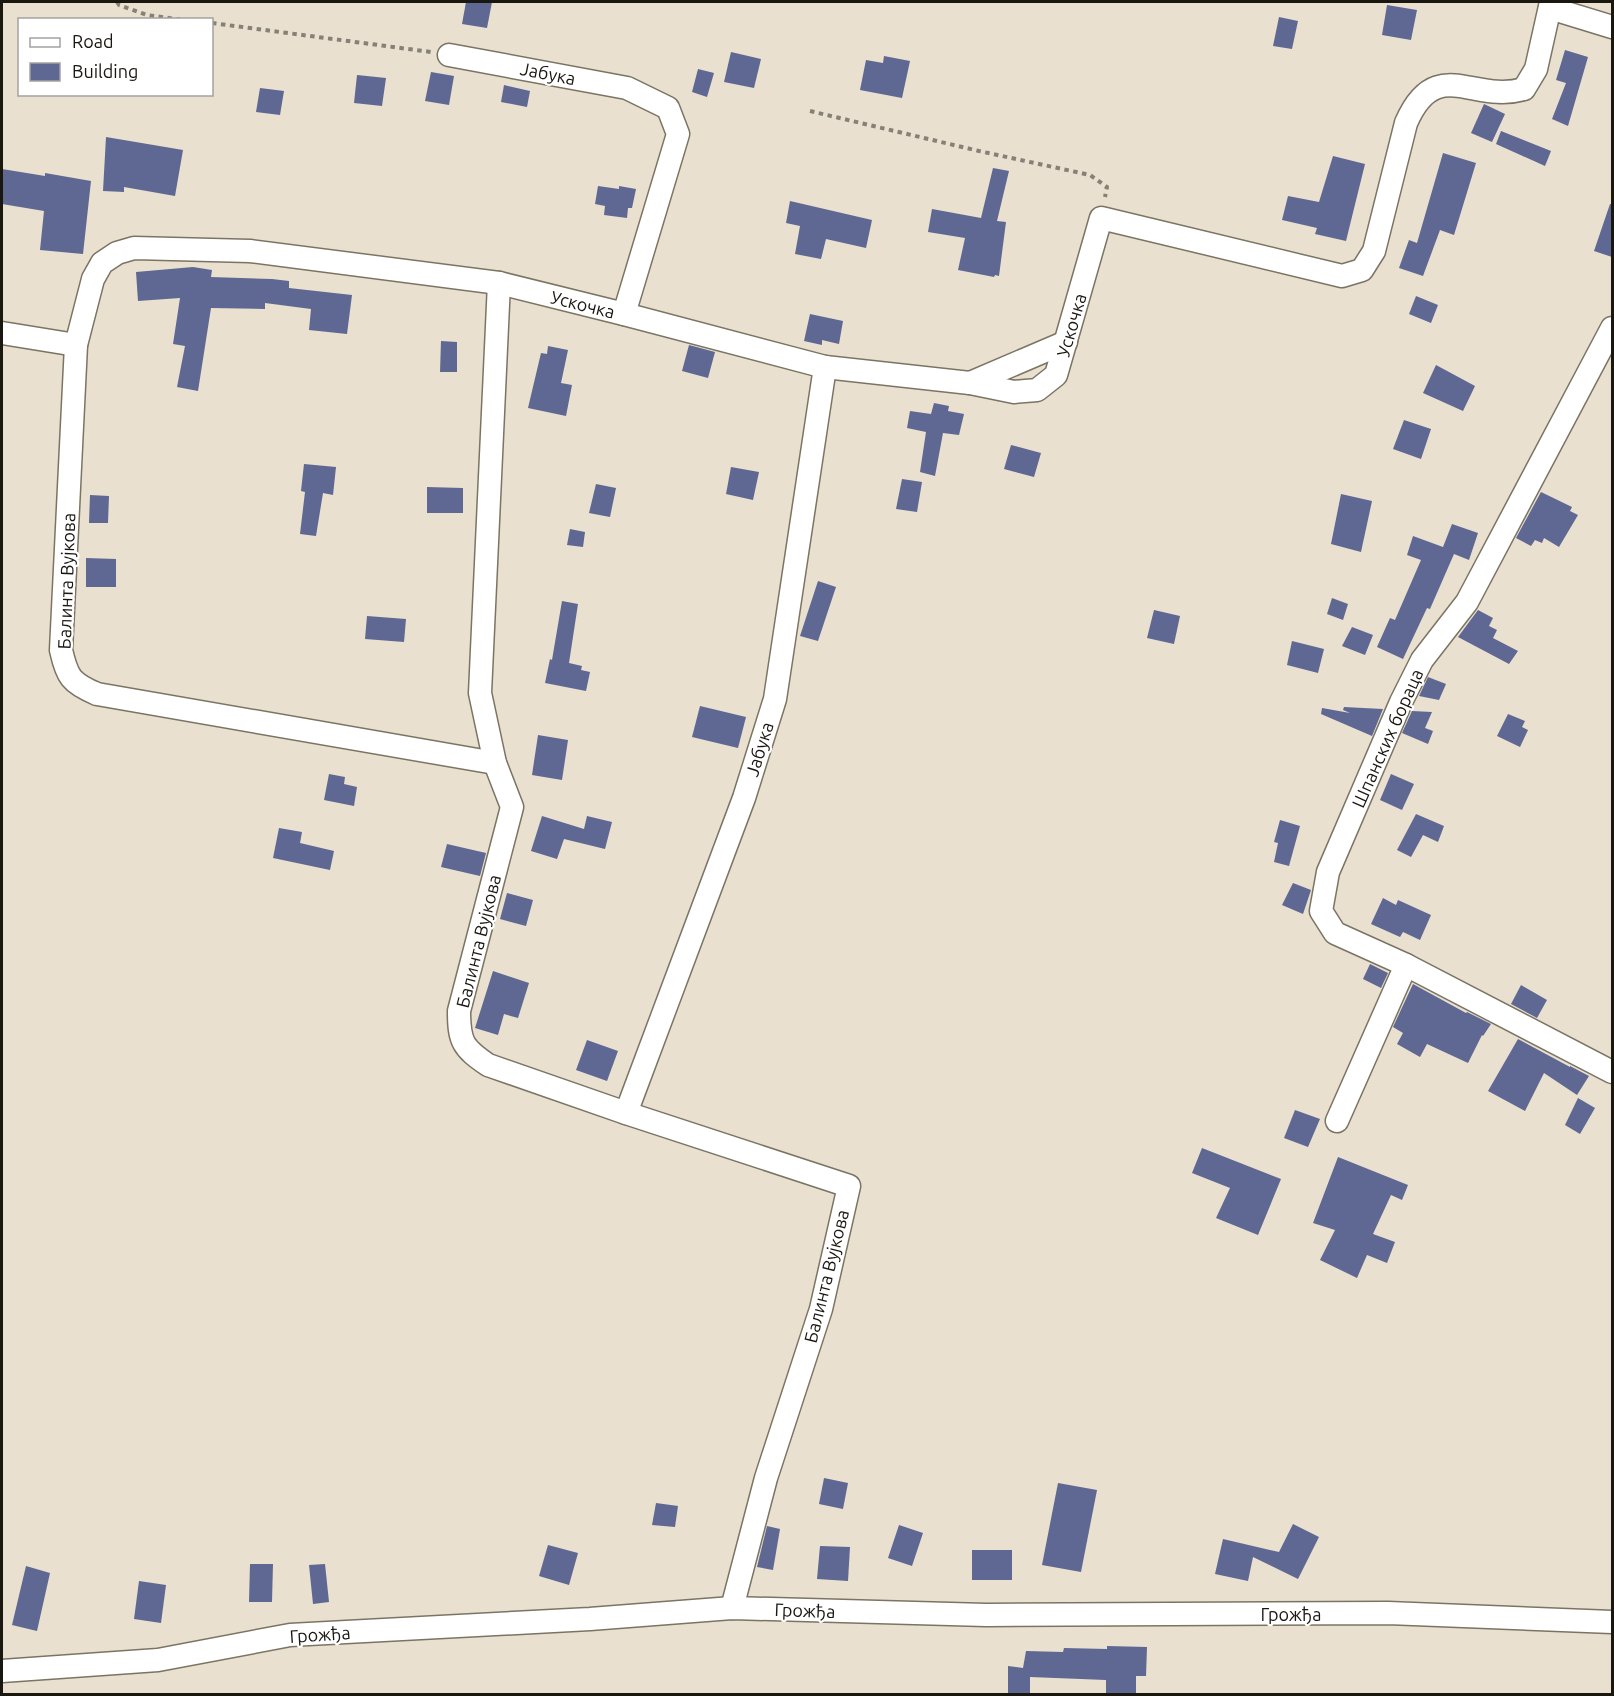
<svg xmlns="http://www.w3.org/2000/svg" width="1614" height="1696" font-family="Ubuntu,sans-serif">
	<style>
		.building { fill: #5f6793 }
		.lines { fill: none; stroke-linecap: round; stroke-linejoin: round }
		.street-casing { stroke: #7b7464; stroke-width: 25 }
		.path { stroke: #878175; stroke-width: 4; stroke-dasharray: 4.5 4.5; stroke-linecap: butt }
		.street { stroke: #fff; stroke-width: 22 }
		.labels { text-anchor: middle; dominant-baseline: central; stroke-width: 4.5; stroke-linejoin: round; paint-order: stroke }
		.street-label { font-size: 18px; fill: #1a1711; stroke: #fff }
	</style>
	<rect width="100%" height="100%" fill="#e9e0cf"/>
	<g class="building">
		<path d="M466,2H492L487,28L462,24Z"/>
		<path d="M1387,5L1417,10L1411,40L1382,35Z"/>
		<path d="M1279,17L1298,21L1292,49L1273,46Z"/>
		<path d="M1565,50L1588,57L1568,126L1552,119L1566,83L1556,80Z"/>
		<path d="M731,52L761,59L754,88L724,82Z"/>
		<path d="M884,56L910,61L902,98L860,90L866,60L883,63Z"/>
		<path d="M698,69L714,73L707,97L692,92Z"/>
		<path d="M431,72L454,76L449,105L425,101Z"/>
		<path d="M357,75L386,78L382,106L354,103Z"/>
		<path d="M504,85L530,91L527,107L501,102Z"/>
		<path d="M260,88L284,91L280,115L256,112Z"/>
		<path d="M1484,104L1505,114L1492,142L1471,133Z"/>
		<path d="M1501,131L1551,151L1545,166L1496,144Z"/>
		<path d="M106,137L183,150L175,196L124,187V192L103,191Z"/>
		<path d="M1443,153L1476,163L1454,235L1440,230L1423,276L1399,268L1409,240L1417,243Z"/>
		<path d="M1333,156L1365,164L1346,241L1315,234L1317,228L1282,220L1288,196L1319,202Z"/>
		<path d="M993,168L1009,171L997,221L1006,222L999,276L995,275L994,277L958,270L965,238L928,232L932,209L981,218Z"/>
		<path d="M2,169L45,176V173L91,181L83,254L40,250L44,211L2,204Z"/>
		<path d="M598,186L619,189V186L636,189L632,208H628L627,218L604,215L605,206L595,204Z"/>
		<path d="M790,201L872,220L866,248L826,239L821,259L795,254L800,226L786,223Z"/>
		<path d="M1610,204H1612V257L1594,251Z"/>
		<path d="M193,267L212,270L211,277L272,279L289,281V288L352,295L347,334L309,330L311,309L265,303V309L211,308L198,391L177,387L185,346L173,344L180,298L138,301L136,272Z"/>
		<path d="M1416,296L1438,305L1431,323L1409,314Z"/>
		<path d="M810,314L843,321L839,344L822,340V345L804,341Z"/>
		<path d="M441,341L457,342V372H440Z"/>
		<path d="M689,345L715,352L708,378L682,371Z"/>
		<path d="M548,346L568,350L561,383L572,385L566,416L528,408L541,353L547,354Z"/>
		<path d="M1436,365L1475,386L1463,411L1423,393Z"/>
		<path d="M934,403L949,406L948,411L964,414L959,435L943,433L935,476L920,472L926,432L907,428L910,411L931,414Z"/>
		<path d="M1404,420L1431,429L1421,459L1393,449Z"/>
		<path d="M1011,445L1041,453L1034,477L1004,469Z"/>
		<path d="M304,464L336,467L333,495L323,493L316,536L300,534L305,492L301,491Z"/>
		<path d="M731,467L759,472L753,500L726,494Z"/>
		<path d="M902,479L922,482L917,512L896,509Z"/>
		<path d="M596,484L616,488L610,517L589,513Z"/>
		<path d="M427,487L463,488V513H427Z"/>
		<path d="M1541,492L1572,507L1570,511L1578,515L1559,547L1544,538L1542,543L1535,540L1531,546L1516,538Z"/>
		<path d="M1341,494L1372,501L1361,552L1331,544Z"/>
		<path d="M90,495L109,496L108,523H89Z"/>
		<path d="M1452,524L1478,533L1469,560L1454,554L1430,609L1427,608L1403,659L1377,647L1390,618L1395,620L1421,560L1407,555L1413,536L1443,547Z"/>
		<path d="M570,529L585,532L583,547L567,545Z"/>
		<path d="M86,558L116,559V587H86Z"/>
		<path d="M818,581L836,587L818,641L800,636Z"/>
		<path d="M1332,598L1348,604L1343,620L1327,614Z"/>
		<path d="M562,601L578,604L569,663L582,666L581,670L590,672L586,691L545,683L550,659L552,660Z"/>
		<path d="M1154,610L1180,616L1174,644L1147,638Z"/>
		<path d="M1478,610L1493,618L1489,626L1497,630L1493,638L1518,651L1509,664L1458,637Z"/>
		<path d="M367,616L406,619L404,642L365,639Z"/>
		<path d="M1352,627L1373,635L1365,655L1342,646Z"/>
		<path d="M1292,641L1324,649L1318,673L1287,665Z"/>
		<path d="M1428,677L1446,684L1439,700L1419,696Z"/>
		<path d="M700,706L746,717L738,748L692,737Z"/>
		<path d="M1344,707L1383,709L1372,736L1321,714L1322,708L1350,713L1343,710Z"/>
		<path d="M1412,711L1432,712L1425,728L1433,731L1428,744L1402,733Z"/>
		<path d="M1508,714L1525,721L1522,727L1528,730L1520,747L1497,736Z"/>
		<path d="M538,735L568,740L562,780L532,775Z"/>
		<path d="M329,774L345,777L344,784L357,787L354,806L324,800Z"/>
		<path d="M1391,774L1414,784L1402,810L1380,800Z"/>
		<path d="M1416,814L1444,826L1438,842L1423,835L1411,857L1397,850Z"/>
		<path d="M542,816L584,829L587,816L612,822L605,849L564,839L557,859L531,851Z"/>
		<path d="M1280,820L1300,826L1289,866L1274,862L1278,843L1274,842Z"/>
		<path d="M279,828L302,832L300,843L334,851L330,870L273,858Z"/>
		<path d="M447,844L486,853L480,876L441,867Z"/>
		<path d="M1293,883L1311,890L1303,914L1282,905Z"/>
		<path d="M507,893L533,900L526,926L500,919Z"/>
		<path d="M1383,898L1396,905L1398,900L1431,915L1420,940L1403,932L1400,937L1371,924Z"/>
		<path d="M1370,964L1388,973L1381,988L1363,979Z"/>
		<path d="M493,971L529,983L518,1018L504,1014L498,1035L475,1028Z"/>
		<path d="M1413,984L1466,1013L1467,1012L1491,1024L1483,1036L1482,1035L1468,1063L1427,1044L1420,1057L1397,1044L1403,1033L1393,1027Z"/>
		<path d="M1521,985L1547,1000L1537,1018L1511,1004Z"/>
		<path d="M1518,1039L1570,1067V1066L1589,1076L1577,1095L1544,1073L1525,1111L1488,1091Z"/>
		<path d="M587,1040L618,1051L607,1081L576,1070Z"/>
		<path d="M1578,1098L1595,1108L1580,1134L1565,1125Z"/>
		<path d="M1295,1110L1320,1119L1308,1147L1284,1138Z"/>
		<path d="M1202,1148L1281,1179L1258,1235L1216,1218L1230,1188L1192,1173Z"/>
		<path d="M1338,1157L1408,1185L1402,1200L1391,1195L1373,1234L1395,1242L1387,1263L1367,1255L1357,1278L1320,1260L1335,1230L1313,1223Z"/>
		<path d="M824,1478L848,1483L843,1509L819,1504Z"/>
		<path d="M1058,1483L1097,1490L1081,1572L1042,1565Z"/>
		<path d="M656,1503L678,1506L675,1527L652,1525Z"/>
		<path d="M1293,1524L1319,1537L1298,1579L1253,1557L1248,1581L1215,1574L1223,1539L1279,1552Z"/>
		<path d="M899,1525L923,1533L912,1566L888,1558Z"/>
		<path d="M767,1526L780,1529L773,1570L757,1567Z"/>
		<path d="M548,1545L578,1553L569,1585L539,1576Z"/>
		<path d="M820,1546L850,1547L848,1581L817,1579Z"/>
		<rect x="972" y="1550" width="40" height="30"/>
		<path d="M250,1564H273L272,1602H249Z"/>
		<path d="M325,1564L329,1602L313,1604L309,1565Z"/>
		<path d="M26,1566L50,1573L37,1631L12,1625Z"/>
		<path d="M139,1581L166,1585L161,1623L134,1619Z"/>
		<path d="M1107,1646L1147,1647L1146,1676H1136V1695H1106V1680L1030,1677V1695H1008V1666L1023,1668L1026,1651L1063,1652L1064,1648L1107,1649Z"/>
	</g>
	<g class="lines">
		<g class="street-casing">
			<g id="street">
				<path d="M1550,8L1612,27"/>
				<path d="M449,55L627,88L668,108L678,134L624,314"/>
				<path d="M499,283L480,693L495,763L512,807L459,1011C459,1042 463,1048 488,1065L626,1113L849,1186L821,1309L766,1478L732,1608"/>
				<path d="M1612,328L1467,602L1422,660L1401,702L1328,872L1321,911L1335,933L1406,965L1612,1072"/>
				<path d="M2,333L76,345"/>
				<path d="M970,383L1066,342"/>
				<path d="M495,763L97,694C71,683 67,677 61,650L76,345L93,279L102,263L117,253L134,248L250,251L499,283L624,314L825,367L970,383L1014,392L1037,390L1056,375L1101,218L1342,276L1362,270L1374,251L1406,123C1436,54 1473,104 1524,89L1536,69L1551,2"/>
				<path d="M626,1113L744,798L775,699L825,367"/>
				<path d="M1337,1121L1406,965"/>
				<path d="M2,1671L158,1660L290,1635L590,1619L732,1608L986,1615L1388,1613L1612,1622"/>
			</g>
		</g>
		<g class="path">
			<path d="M117,2L119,5L147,15L183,20"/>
			<path d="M212,23L431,52"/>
			<path d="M810,111L979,151L1090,175L1107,187L1105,197"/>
		</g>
		<use href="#street" class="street"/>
	</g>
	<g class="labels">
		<g class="street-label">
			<text transform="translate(548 73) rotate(11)">Јабука</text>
			<text transform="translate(583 304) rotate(14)">Ускочка</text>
			<text transform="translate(1071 325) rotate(-74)">Ускочка</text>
			<text transform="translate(66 581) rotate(-88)">Балинта Вујкова</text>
			<text transform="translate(1387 738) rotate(-66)">Шпанских бораца</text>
			<text transform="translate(759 749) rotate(-73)">Јабука</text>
			<text transform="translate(478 941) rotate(-76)">Балинта Вујкова</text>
			<text transform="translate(826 1276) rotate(-76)">Балинта Вујкова</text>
			<text transform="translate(805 1610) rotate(2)">Грожђа</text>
			<text x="1291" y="1614">Грожђа</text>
			<text transform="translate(320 1634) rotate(-4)">Грожђа</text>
		</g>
	</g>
	<rect width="1614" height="1696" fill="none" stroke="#1a1711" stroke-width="6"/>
	<rect x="18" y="18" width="195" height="78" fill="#ffffff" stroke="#a3a2a0" stroke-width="1.5"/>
	<rect x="30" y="38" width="30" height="9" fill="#ffffff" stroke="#a3a2a0" stroke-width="1.5"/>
	<text x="72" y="48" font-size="18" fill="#1a1711">Road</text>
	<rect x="30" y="63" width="30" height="18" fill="#5f6793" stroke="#a3a2a0" stroke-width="1.5"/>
	<text x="72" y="78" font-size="18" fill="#1a1711">Building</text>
</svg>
